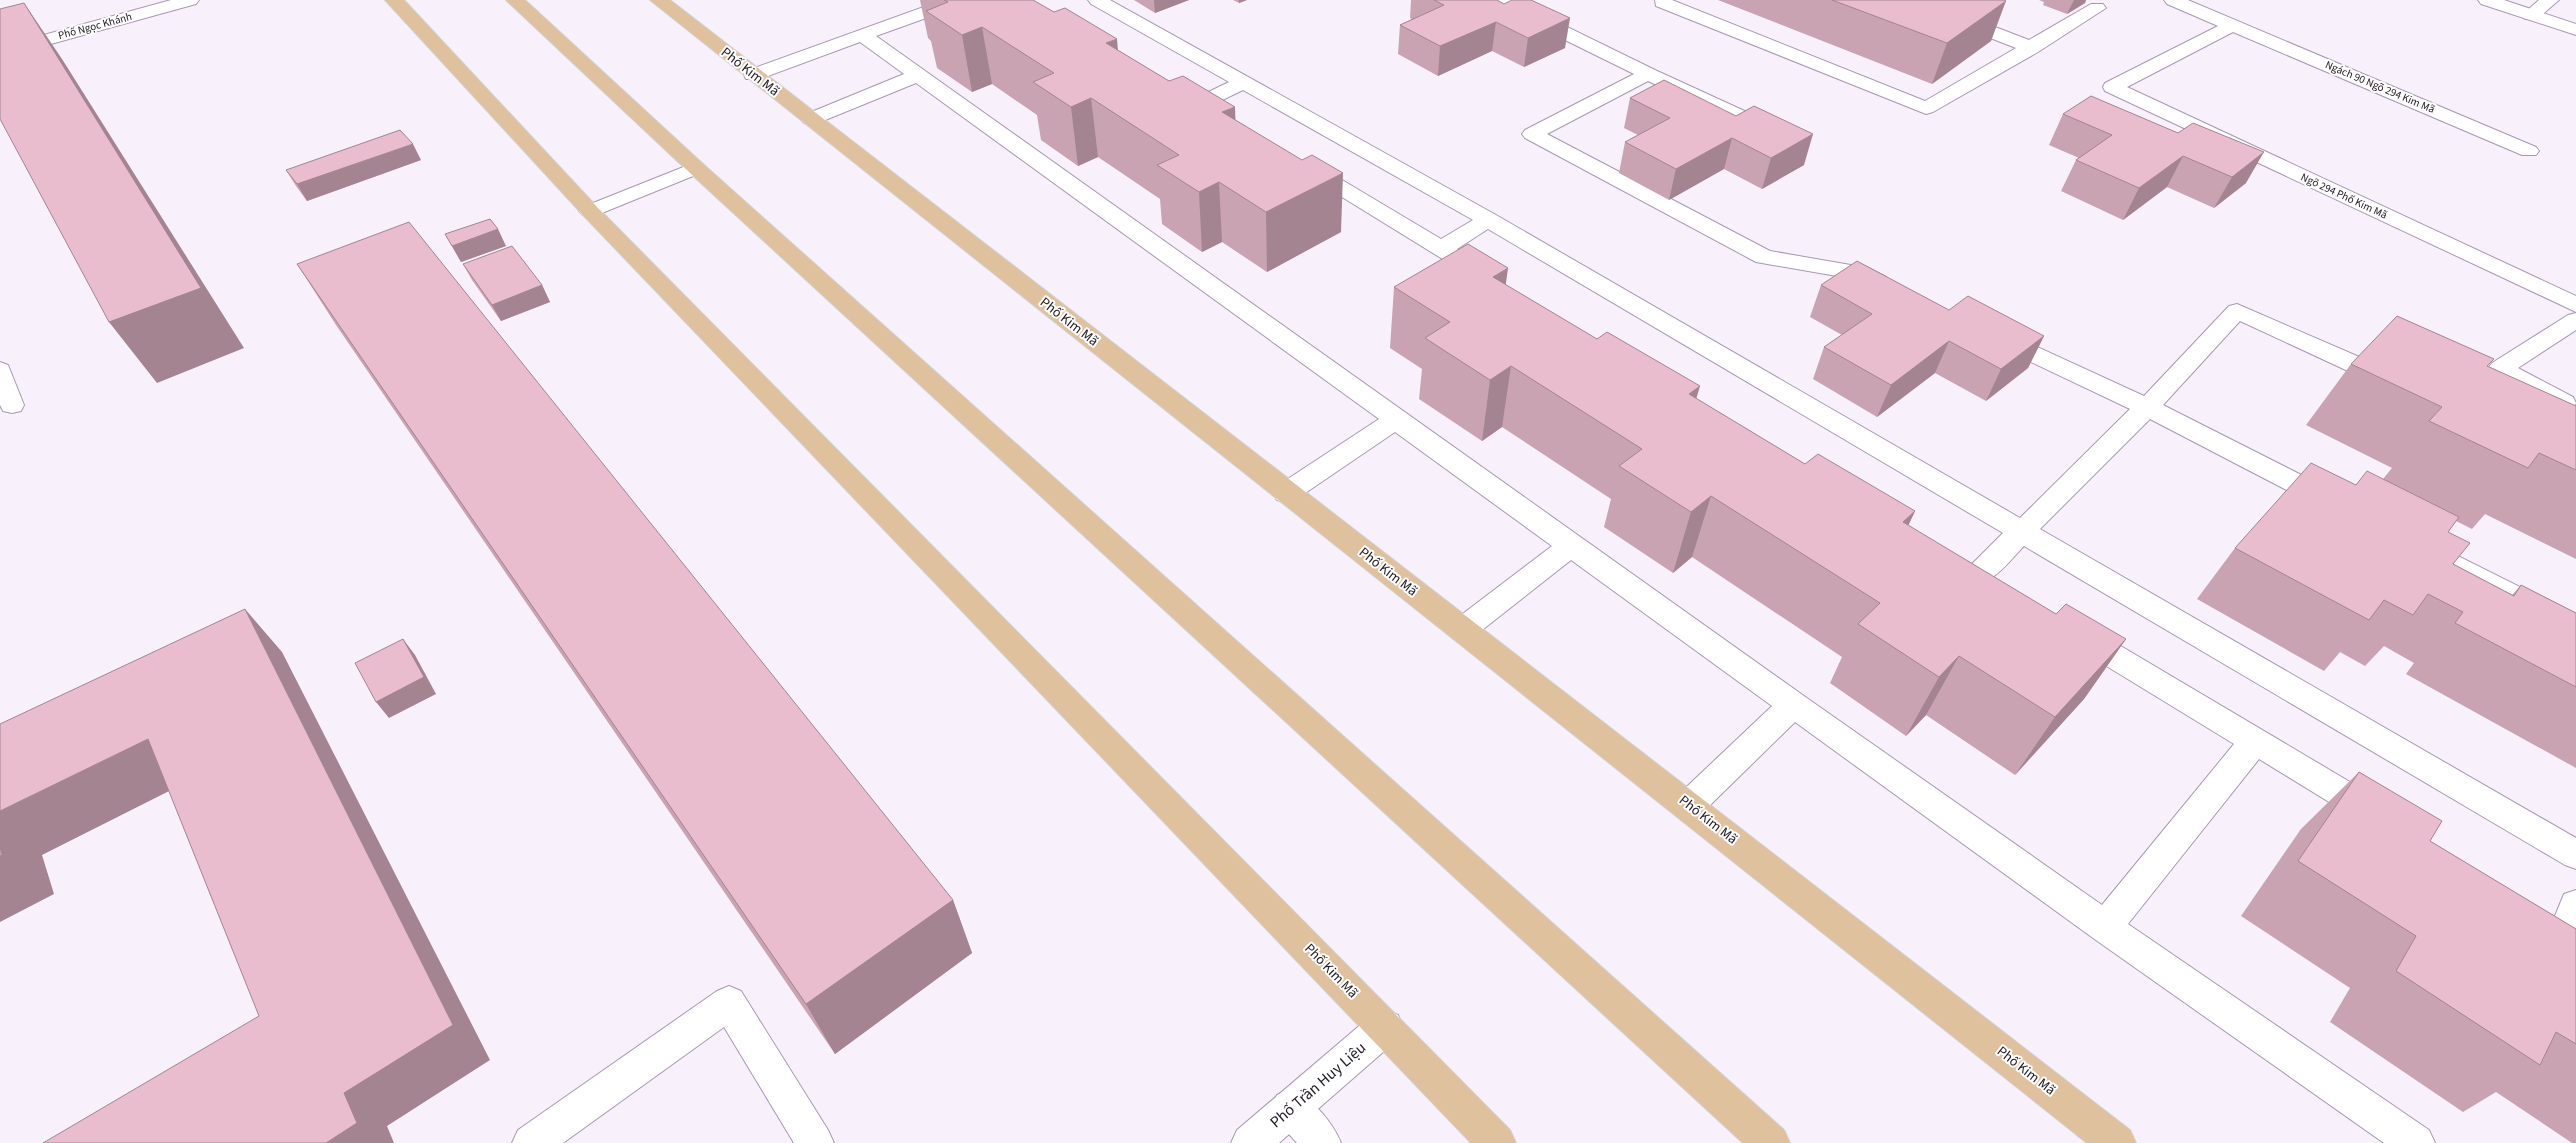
<svg xmlns="http://www.w3.org/2000/svg" width="2576" height="1143" font-family="'Source Sans 3',sans-serif">
	<style>
		.lines { fill: none; stroke-linecap: round; stroke-linejoin: round }
		.service-casing { stroke: #a898b2; stroke-width: 2 }
		.minor-casing { stroke: #a898b2; stroke-width: 2 }
		.tertiary-casing { stroke: #a898b2; stroke-width: 2 }
		.secondary-casing { stroke: #a898b2; stroke-width: 2 }
		.primary-casing { stroke: #d2d1d3; stroke-width: 2 }
		.service { fill: #fff; fill-rule: evenodd }
		.minor { fill: #fff; fill-rule: evenodd }
		.tertiary { fill: #fff; fill-rule: evenodd }
		.secondary { fill: #fff; fill-rule: evenodd }
		.primary { fill: #dfc19d; fill-rule: evenodd }
		.wall { fill: #c9a3b1 }
		.shaded-wall { fill: #a48490 }
		.building { fill: #eabdce; stroke: #a48490 }
		.labels { text-anchor: middle; dominant-baseline: central; stroke-width: 4; stroke-linejoin: round; paint-order: stroke }
		.far-street-label { font-size: 11px; fill: #1e1821; stroke: #fff }
		.street-label { font-size: 14px; fill: #1e1821; stroke: #fff }
		.near-street-label { font-size: 16px; fill: #1e1821; stroke: #fff }
	</style>
	<rect width="100%" height="100%" fill="#f8f1fc"/>
	<g class="lines">
		<g class="service-casing">
			<g id="service">
				<path d="M943,0H968L965,4L876,36L1804,696L2102,905L2234,744L2072,645L2068,637L2072,629L2082,626L2092,629L2382,801L2387,811L2382,821L2371,825L2360,821L2259,759L2128,924L2429,1130L2435,1143H2384L2093,938L1795,722L1700,815L1689,819L1678,815L1673,805L1678,795L1772,706L1571,560L1472,638L1462,641L1452,638L1448,630L1452,622L1552,546L1395,432L1295,500L1286,502L1277,500L1273,493L1277,486L1379,419L916,83L818,123H804L801,119L804,115L904,74L860,42L760,79H746L744,75L746,71Z"/>
				<path d="M1088,0H1110L1496,215L2020,518L2130,409L1993,344L1989,339L1993,334L2001,332L2009,334L2144,396L2229,306L2237,304L2394,372L2397,378L2394,384L2385,386L2376,384L2240,321L2163,405L2337,493L2341,500L2337,507L2328,509L2319,507L2150,419L2040,529L2576,838V869L2565,865L2024,546C2009,561 1992,588 1969,581L1965,574L1969,567L2003,533L1488,229L1457,249L1491,269L1494,274L1491,279L1483,281L1475,279L1303,173L1300,169L1303,165H1317L1441,239L1473,220L1243,90L1208,107H1194L1191,103L1194,99L1229,82L1091,4Z"/>
				<path d="M1489,0H1512L1655,70L1762,119L1765,123L1762,127H1748L1648,81L1547,134L1770,251L1868,268L1886,277L1889,282L1886,287L1878,289L1854,279L1756,262L1525,138L1522,134L1525,130L1634,74L1492,4Z"/>
				<path d="M1655,0H1672L1925,101L2016,48L1903,4L1900,0H1925L2029,40L2091,4H2103L2106,8L2038,52L1933,112L1926,114L1656,6Z"/>
				<path d="M2164,0H2188L2536,147L2539,151L2536,155H2522L2233,32L2127,87L2576,296V312L2105,91L2103,87L2105,83L2218,26L2167,4Z"/>
				<path d="M2539,0H2559L2537,19H2525L2522,15Z"/>
				<path d="M2576,313V330L2518,368L2573,397L2576,403L2573,409L2553,418L2544,416L2541,410L2546,403L2492,373L2488,368L2492,363L2568,315Z"/>
				<path d="M0,362L8,365L24,405L21,411L12,413L3,411L0,405Z"/>
				<path d="M2420,537L2576,615V639L2410,554L2406,547L2410,540Z"/>
				<path d="M2576,890V940L2567,943L2555,939L2550,928L2564,894Z"/>
				<path d="M729,986L741,991L828,1130L834,1143H794L724,1027L563,1143H512L518,1130L717,991Z"/>
				<path d="M1290,1089C1312,1098 1332,1121 1341,1143H1297L1277,1121L1271,1108L1277,1095Z"/>
			</g>
		</g>
		<g class="minor-casing">
			<path id="minor" d="M1385,1010L1398,1015L1403,1027L1398,1039L1279,1143H1231L1237,1130L1372,1015Z"/>
		</g>
		<g class="tertiary-casing">
			<g id="tertiary">
				<path d="M171,0H199L196,4L0,58V47Z"/>
				<path d="M2478,0H2504L2576,24V35L2481,4Z"/>
			</g>
		</g>
		<g class="secondary-casing">
			<path id="secondary" d="M696,162L703,164L706,168L703,172L597,215L590,217L583,215L579,211L583,207Z"/>
		</g>
		<g class="primary-casing">
			<g id="primary">
				<path d="M385,0H404L597,207L1510,1130L1516,1143H1471L583,215Z"/>
				<path d="M506,0H525L703,164L1784,1130L1790,1143H1743L689,172Z"/>
				<path d="M650,0H670L2130,1130L2136,1143H2087Z"/>
			</g>
		</g>
		<use href="#service" class="service"/>
		<use href="#minor" class="minor"/>
		<use href="#tertiary" class="tertiary"/>
		<use href="#secondary" class="secondary"/>
		<use href="#primary" class="primary"/>
	</g>
	<g class="wall">
		<path d="M920,0H1033L1235,120L1341,232L1267,272L1222,242L1202,252L1162,224L1160,199L1098,157L1078,166L1041,140L1037,115L992,84L972,92L937,68L931,41L928,38Z"/>
		<path d="M1134,0H1189L1155,13Z"/>
		<path d="M1233,0H1247L1239,3Z"/>
		<path d="M1411,0H1497L1565,48L1524,67L1492,51L1438,76L1398,54L1400,25L1412,19L1410,18Z"/>
		<path d="M1718,0H2004L1991,41L1932,84Z"/>
		<path d="M2039,0H2086L2085,3L2067,14L2043,5L2044,2Z"/>
		<path d="M2091,96L2246,183L2214,208L2167,187L2123,220L2061,191L2076,160L2079,158L2049,145L2063,114Z"/>
		<path d="M1630,98L1804,165L1762,189L1724,169L1669,200L1619,173L1625,142L1638,135L1624,128Z"/>
		<path d="M421,160L307,201L296,186L286,170Z"/>
		<path d="M445,234L506,246L461,262Z"/>
		<path d="M297,264L953,900L972,953L835,1054L336,325Z"/>
		<path d="M463,264L542,285L550,302L501,321L472,280Z"/>
		<path d="M1506,285L1805,464L1915,511L1908,526L2056,614L2126,639L2084,699L2015,775L1926,715L1906,736L1830,683L1842,657L1692,557L1673,573L1604,527L1611,499L1502,427L1482,441L1419,399L1422,369L1390,348L1394,287Z"/>
		<path d="M1821,285L1949,310L2044,336L2028,368L1986,401L1935,373L1877,417L1813,379L1824,347L1842,335L1810,317Z"/>
		<path d="M2351,364L2488,367L2576,406V559L2485,514L2472,529L2456,521L2448,532L2453,564L2512,595L2521,585L2576,613V768L2406,674L2414,663L2384,646L2365,666L2340,652L2324,671L2197,599L2235,548L2383,479L2392,468L2306,425Z"/>
		<path d="M2359,772L2430,841L2576,929V1143H2572L2496,1092L2463,1112L2330,1022L2350,988L2241,916L2301,829Z"/>
	</g>
	<g class="shaded-wall">
		<path d="M1154,0H1189L1155,13Z"/>
		<path d="M1239,0H1247L1239,3Z"/>
		<path d="M2074,0H2086L2085,3L2067,14Z"/>
		<path d="M2006,1L1991,41L1932,84L1947,43Z"/>
		<path d="M24,3L62,59L244,348L157,383L109,322Z"/>
		<path d="M1570,18L1565,48L1524,67L1528,38Z"/>
		<path d="M1496,22L1492,51L1438,76L1440,46Z"/>
		<path d="M982,27L992,84L972,92L962,35Z"/>
		<path d="M1117,39L1122,96L1106,43Z"/>
		<path d="M1091,98L1098,157L1078,166L1071,107Z"/>
		<path d="M1235,107L1237,165L1222,112Z"/>
		<path d="M1813,134L1804,165L1762,189L1771,158Z"/>
		<path d="M1732,138L1724,169L1669,200L1676,169Z"/>
		<path d="M413,144L421,160L307,201L297,184Z"/>
		<path d="M2264,152L2246,183L2214,208L2232,177Z"/>
		<path d="M2183,156L2167,187L2123,220L2139,188Z"/>
		<path d="M1343,173L1341,232L1267,272L1266,212Z"/>
		<path d="M1219,182L1222,242L1202,252L1199,192Z"/>
		<path d="M498,229L506,246L461,262L452,246Z"/>
		<path d="M1508,268L1500,328L1493,277Z"/>
		<path d="M542,285L550,302L501,321L492,305Z"/>
		<path d="M2044,336L2028,368L1986,401L2001,369Z"/>
		<path d="M1949,341L1935,373L1877,417L1891,385Z"/>
		<path d="M1511,366L1502,427L1482,441L1490,380Z"/>
		<path d="M1700,386L1682,448L1689,394Z"/>
		<path d="M1711,496L1692,557L1673,573L1691,512Z"/>
		<path d="M1915,511L1886,572L1903,522Z"/>
		<path d="M245,609L282,652L490,1060L387,1126L394,1143H326L344,1093Z"/>
		<path d="M403,639L415,655L436,694L389,718L376,702Z"/>
		<path d="M2126,639L2084,699L2015,775L2055,717Z"/>
		<path d="M1959,656L1926,715L1906,736L1939,677Z"/>
		<path d="M148,739L191,780L42,855L54,894L0,922V811Z"/>
		<path d="M953,900L972,953L835,1054L806,1004Z"/>
	</g>
	<g class="building">
		<path d="M944,0H1033L1054,12L1065,8L1117,39L1106,43L1169,81L1183,76L1235,107L1222,112L1302,160L1312,155L1343,173L1266,212L1219,182L1199,192L1157,165L1179,155L1091,98L1071,107L1033,82L1054,73L982,27L962,35L926,11L948,2Z"/>
		<path d="M1434,0H1497L1504,4L1512,0H1531L1570,18L1528,38L1496,22L1440,46L1400,25L1444,5Z"/>
		<path d="M1832,0H2004L2006,1L1947,43Z"/>
		<path d="M24,3L201,288L109,322L0,119V9Z"/>
		<path d="M1664,80L1736,116L1754,106L1813,134L1771,158L1732,138L1676,169L1625,142L1670,118L1630,98Z"/>
		<path d="M2091,96L2178,133L2193,123L2264,152L2232,177L2183,156L2139,188L2076,160L2112,135L2063,114Z"/>
		<path d="M400,130L413,144L297,184L286,170Z"/>
		<path d="M490,219L498,229L452,246L445,234Z"/>
		<path d="M409,222L953,900L806,1004L297,264Z"/>
		<path d="M1468,244L1508,268L1493,277L1597,339L1607,332L1700,386L1689,394L1805,464L1818,454L1915,511L1903,522L2056,614L2066,604L2126,639L2055,717L1959,656L1939,677L1858,624L1880,603L1711,496L1691,512L1619,466L1642,449L1511,366L1490,380L1425,338L1450,322L1394,287Z"/>
		<path d="M512,246L542,285L492,305L463,264Z"/>
		<path d="M1857,261L1949,310L1968,296L2044,336L2001,369L1949,341L1891,385L1824,347L1872,314L1821,285Z"/>
		<path d="M2397,316L2494,359L2487,366L2576,406V470L2539,453L2528,468L2429,421L2442,407L2351,364Z"/>
		<path d="M2311,463L2356,485L2367,471L2459,517L2448,532L2470,543L2453,564L2514,596L2521,585L2576,613V687L2455,623L2463,612L2428,594L2413,615L2384,600L2369,620L2235,548Z"/>
		<path d="M245,609L453,1025L344,1093L357,1123L326,1143H43L259,1016L148,739L0,811V724Z"/>
		<path d="M403,639L424,677L376,702L355,663Z"/>
		<path d="M2359,772L2442,821L2430,841L2576,929V1044L2556,1032L2540,1065L2396,971L2416,936L2298,861Z"/>
		<path d="M0,847L2,855L0,856Z"/>
	</g>
	<g class="labels">
		<g class="far-street-label">
			<text transform="translate(95 26) rotate(-15)">Phố Ngọc Khánh</text>
			<text transform="translate(2380 87) rotate(23)">Ngách 90 Ngõ 294 Kim Mã</text>
			<text transform="translate(2344 196) rotate(25)">Ngõ 294 Phố Kim Mã</text>
		</g>
		<g class="street-label">
			<text transform="translate(750 72) rotate(38)">Phố Kim Mã</text>
			<text transform="translate(1069 322) rotate(38)">Phố Kim Mã</text>
			<text transform="translate(1388 572) rotate(38)">Phố Kim Mã</text>
			<text transform="translate(1708 820) rotate(38)">Phố Kim Mã</text>
			<text transform="translate(1331 971) rotate(46)">Phố Kim Mã</text>
			<text transform="translate(2026 1071) rotate(38)">Phố Kim Mã</text>
		</g>
		<g class="near-street-label">
			<text transform="translate(1318 1085) rotate(-41)">Phố Trần Huy Liệu</text>
		</g>
	</g>
</svg>
